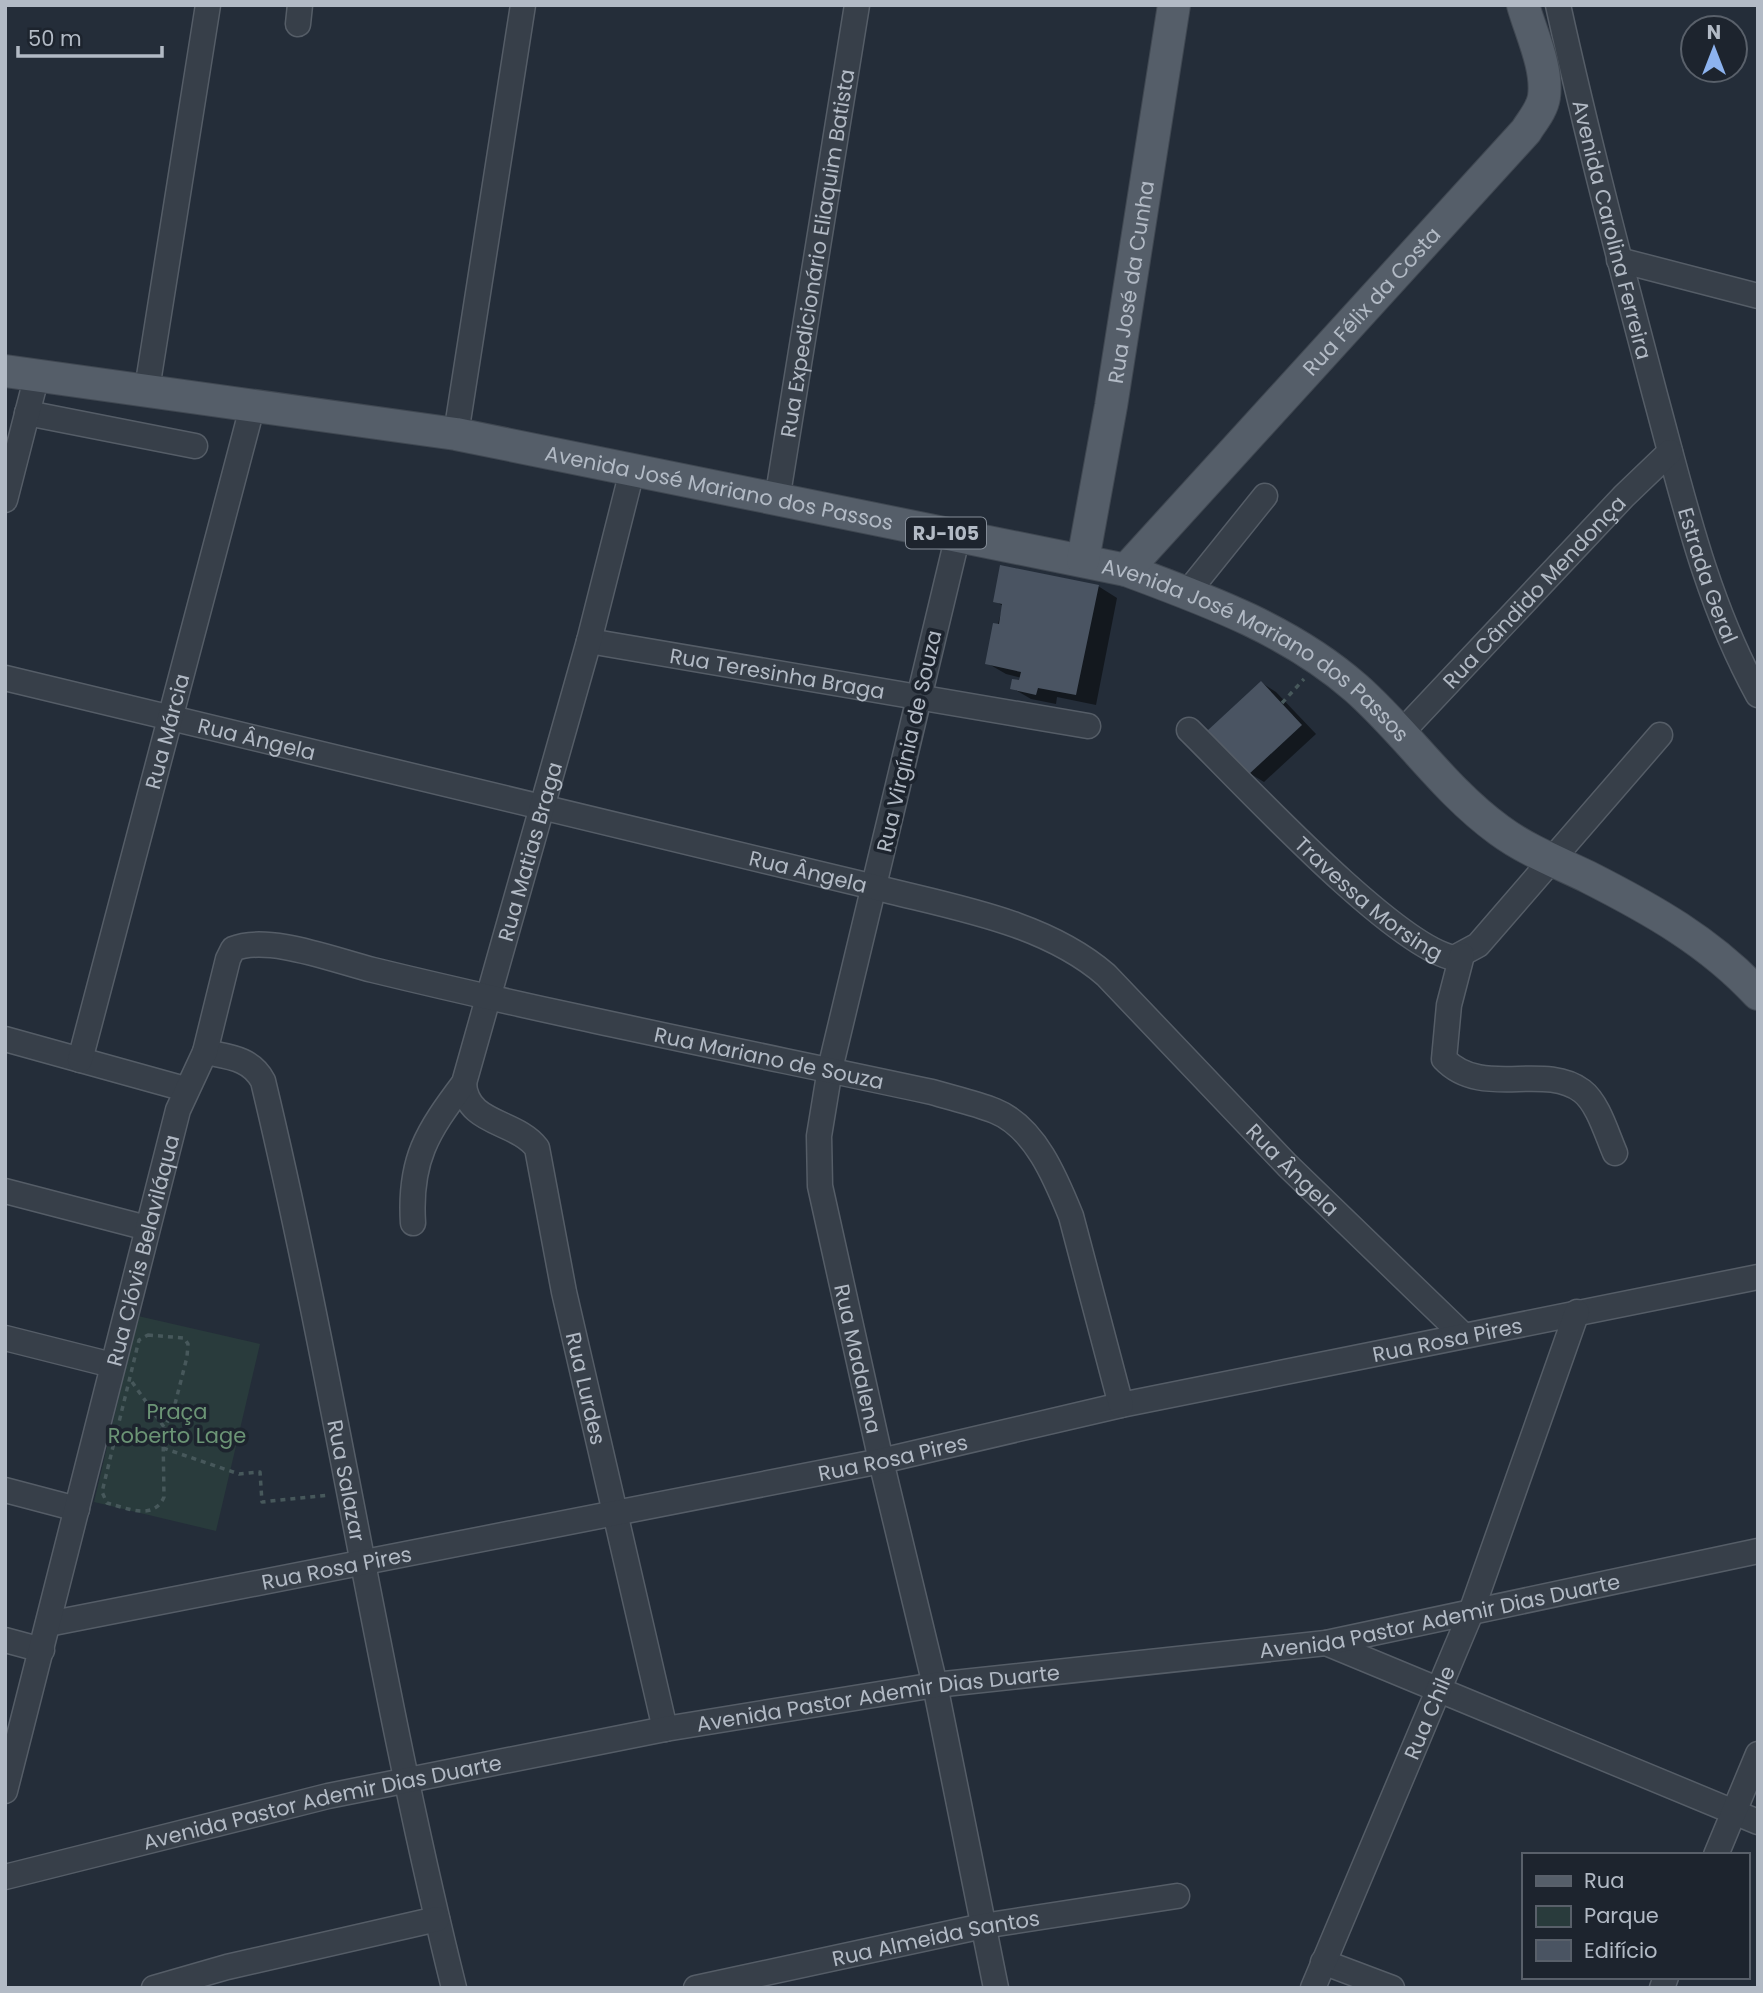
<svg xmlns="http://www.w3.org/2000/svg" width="1763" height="1993" font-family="Poppins,sans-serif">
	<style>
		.green { fill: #293b3c }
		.shadow { fill: #0007 }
		.building { fill: #4a5462 }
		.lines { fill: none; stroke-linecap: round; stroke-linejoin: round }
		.minor-casing { stroke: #555d67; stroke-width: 27 }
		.major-casing { stroke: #404852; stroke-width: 34 }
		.path { stroke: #47585b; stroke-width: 3.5; stroke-dasharray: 5 5; stroke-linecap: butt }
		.minor { stroke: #373f49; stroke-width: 24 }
		.major { stroke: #555e69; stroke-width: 32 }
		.labels { text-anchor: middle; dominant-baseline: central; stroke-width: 7; stroke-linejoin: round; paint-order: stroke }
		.shield { fill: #1d242e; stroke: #858d98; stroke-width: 2 }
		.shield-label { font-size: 19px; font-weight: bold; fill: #b2bac5 }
		.street-label { font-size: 21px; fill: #b2bac5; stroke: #1d242e }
		.park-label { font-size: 21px; fill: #6b9475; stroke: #1d242e }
	</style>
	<rect width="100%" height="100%" fill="#242d39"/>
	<path class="green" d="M138,1316L260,1344L216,1531L94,1502Z"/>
	<g class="shadow">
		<path d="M1098,586L1117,598L1096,705L1057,697L1056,704L1031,699L1012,688L1022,678L1006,674L987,663L1003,606L995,601Z"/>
		<path d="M1262,683L1276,692L1316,734L1264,782L1249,773Z"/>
	</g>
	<g class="building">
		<path d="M1000,565L1099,585L1076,695L1038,688L1036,695L1010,689L1012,679L1019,680L1021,672L985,664L993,623L999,624L1002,604L993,602Z"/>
		<path d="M1261,681L1302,725L1248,775L1207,731Z"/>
	</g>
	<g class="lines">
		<g class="minor-casing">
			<g id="minor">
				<path id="s1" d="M1558,5C1587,136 1621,266 1655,395C1683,498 1706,601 1758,695"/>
				<path d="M298,24L300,5"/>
				<path d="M1619,260L1758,296"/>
				<path d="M147,389L208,5"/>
				<path d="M27,413L195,446"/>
				<path d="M456,434L523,5"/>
				<path d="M5,500L37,375"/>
				<path id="s2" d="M777,500L857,5"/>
				<path id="s3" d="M958,535L830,1069L819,1136L820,1186L881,1461L935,1685L996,1988"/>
				<path d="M1187,593L1265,496"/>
				<path id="s4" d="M589,641L1088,726"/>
				<path id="s5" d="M5,678L874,887C951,907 1044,921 1106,975L1287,1165L1463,1335"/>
				<path id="s6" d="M1189,730C1240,780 1393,946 1454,958L1478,945L1660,735"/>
				<path id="s7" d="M1401,733L1624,496L1670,452"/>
				<path d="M1462,955L1449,1005L1444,1059C1482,1099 1543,1062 1582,1091C1598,1103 1607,1135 1615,1153"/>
				<path d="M5,1039L185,1089"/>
				<path id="s8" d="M205,1052C229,1057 251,1058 263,1081C335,1381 379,1688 454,1988"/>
				<path id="s9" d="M80,1060L253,404"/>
				<path id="s10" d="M464,1083C466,1125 516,1120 537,1148L564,1292L665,1729"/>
				<path d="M5,1191L147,1228"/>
				<path id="s11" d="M413,1223C409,1160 427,1132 464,1083L589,641L632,471"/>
				<path d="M5,1338L112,1365"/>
				<path d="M5,1490L77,1509"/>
				<path id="s12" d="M48,1624L881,1461L1121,1405L1758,1277"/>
				<path d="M5,1640L42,1650"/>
				<path d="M1326,1643L1758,1822"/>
				<path id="s13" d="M5,1791L178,1110L205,1052L228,959L233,949C268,934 336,961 373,970C558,1015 745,1052 932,1092C952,1098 975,1103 995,1111C1035,1127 1056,1179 1071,1216L1121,1405"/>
				<path d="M1716,1855L1758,1754"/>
				<path id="s14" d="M5,1877L328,1796L665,1729L935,1685L1326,1643L1758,1551"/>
				<path d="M1323,1962L1392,1988"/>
				<path d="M154,1988L227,1967L437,1919"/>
				<path id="s15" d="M696,1988L983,1926L1177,1896"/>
				<path id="s16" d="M1313,1988L1470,1615L1577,1312"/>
				<path d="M1662,1988L1666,1977"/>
			</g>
		</g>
		<g class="major-casing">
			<g id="major">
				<path id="s17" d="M5,371L456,434L1126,570C1207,600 1290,630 1356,688C1407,733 1444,790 1499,830C1526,850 1559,863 1588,877C1651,909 1710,942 1758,994"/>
				<path id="s18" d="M1083,560L1111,406L1174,5"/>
				<path id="s19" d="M1126,570L1526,131C1532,121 1542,110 1544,97C1548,68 1531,33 1523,5"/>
			</g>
		</g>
		<g class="path">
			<path d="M1282,703L1304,679"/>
			<path d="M148,1335L184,1338L188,1344L187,1357L174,1408L163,1431L164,1497C154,1521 126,1508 107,1503L102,1492L139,1340Z"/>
			<path d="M132,1382L164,1427"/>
			<path d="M163,1448L239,1474L260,1472L262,1502L329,1495"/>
		</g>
		<use href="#minor" class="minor"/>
		<use href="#major" class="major"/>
	</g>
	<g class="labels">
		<rect class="shield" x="906" y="517.5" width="80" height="31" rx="5"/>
		<g class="shield-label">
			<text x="946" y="533">RJ-105</text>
		</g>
		<g class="street-label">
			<text stroke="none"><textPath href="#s1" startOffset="231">Avenida Carolina Ferreira</textPath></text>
			<text stroke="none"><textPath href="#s2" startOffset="250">Rua Expedicionário Eliaquim Batista</textPath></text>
			<text stroke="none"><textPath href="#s18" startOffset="282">Rua José da Cunha</textPath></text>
			<text stroke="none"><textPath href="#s19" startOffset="364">Rua Félix da Costa</textPath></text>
			<text stroke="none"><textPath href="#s17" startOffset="724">Avenida José Mariano dos Passos</textPath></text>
			<text stroke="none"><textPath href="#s1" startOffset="590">Estrada Geral</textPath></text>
			<text stroke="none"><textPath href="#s7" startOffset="194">Rua Cândido Mendonça</textPath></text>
			<text stroke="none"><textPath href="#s17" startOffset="1292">Avenida José Mariano dos Passos</textPath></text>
			<text stroke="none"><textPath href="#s4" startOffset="191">Rua Teresinha Braga</textPath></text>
			<text stroke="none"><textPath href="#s9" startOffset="340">Rua Márcia</textPath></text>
			<text stroke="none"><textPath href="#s5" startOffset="259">Rua Ângela</textPath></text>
			<text transform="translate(909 741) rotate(-77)">Rua Virgínia de Souza</text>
			<text stroke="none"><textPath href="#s11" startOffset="394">Rua Matias Braga</textPath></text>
			<text stroke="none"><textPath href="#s5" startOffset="826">Rua Ângela</textPath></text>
			<text stroke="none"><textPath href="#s6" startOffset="247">Travessa Morsing</textPath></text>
			<text stroke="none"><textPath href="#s13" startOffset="1423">Rua Mariano de Souza</textPath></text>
			<text stroke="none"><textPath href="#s5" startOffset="1414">Rua Ângela</textPath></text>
			<text stroke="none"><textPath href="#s13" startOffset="558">Rua Clóvis Belaviláqua</textPath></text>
			<text stroke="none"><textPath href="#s12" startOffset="1428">Rua Rosa Pires</textPath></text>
			<text stroke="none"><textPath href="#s3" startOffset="844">Rua Madalena</textPath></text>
			<text stroke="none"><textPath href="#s10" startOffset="348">Rua Lurdes</textPath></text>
			<text stroke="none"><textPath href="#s12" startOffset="861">Rua Rosa Pires</textPath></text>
			<text stroke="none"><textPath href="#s8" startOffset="476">Rua Salazar</textPath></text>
			<text stroke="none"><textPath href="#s12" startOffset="294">Rua Rosa Pires</textPath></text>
			<text stroke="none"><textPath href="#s14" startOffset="1460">Avenida Pastor Ademir Dias Duarte</textPath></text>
			<text stroke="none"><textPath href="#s14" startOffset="892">Avenida Pastor Ademir Dias Duarte</textPath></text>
			<text stroke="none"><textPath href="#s16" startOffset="299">Rua Chile</textPath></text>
			<text stroke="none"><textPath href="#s14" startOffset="326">Avenida Pastor Ademir Dias Duarte</textPath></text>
			<text stroke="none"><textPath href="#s15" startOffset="245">Rua Almeida Santos</textPath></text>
		</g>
		<g class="park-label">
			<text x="177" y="1411">Praça<tspan x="177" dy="24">Roberto Lage</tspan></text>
		</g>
	</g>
	<rect width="1763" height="1993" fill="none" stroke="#b2bac5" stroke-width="14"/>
	<rect x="1522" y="1853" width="228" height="126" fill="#1d242e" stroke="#59606a" stroke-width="2"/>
	<rect x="1536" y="1876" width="35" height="10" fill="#555e69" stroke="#59606a" stroke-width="2"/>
	<text x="1584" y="1888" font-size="21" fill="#b2bac5">Rua</text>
	<rect x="1536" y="1906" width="35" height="21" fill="#293b3c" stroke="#59606a" stroke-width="2"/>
	<text x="1584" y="1923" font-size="21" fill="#b2bac5">Parque</text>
	<rect x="1536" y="1940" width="35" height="21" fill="#4a5462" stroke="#59606a" stroke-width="2"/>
	<text x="1584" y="1958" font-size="21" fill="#b2bac5">Edifício</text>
	<g transform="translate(1714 49)"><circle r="33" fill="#1d242e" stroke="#59606a" stroke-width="2"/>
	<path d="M0-5L12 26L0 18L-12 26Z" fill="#8db3ef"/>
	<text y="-10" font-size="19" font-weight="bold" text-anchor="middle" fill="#b2bac5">N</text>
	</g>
	<path d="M18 46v10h144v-10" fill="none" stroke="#b2bac5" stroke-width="3.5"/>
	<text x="28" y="46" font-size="21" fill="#b2bac5" stroke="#1d242e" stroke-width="5" paint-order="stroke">50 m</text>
</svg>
